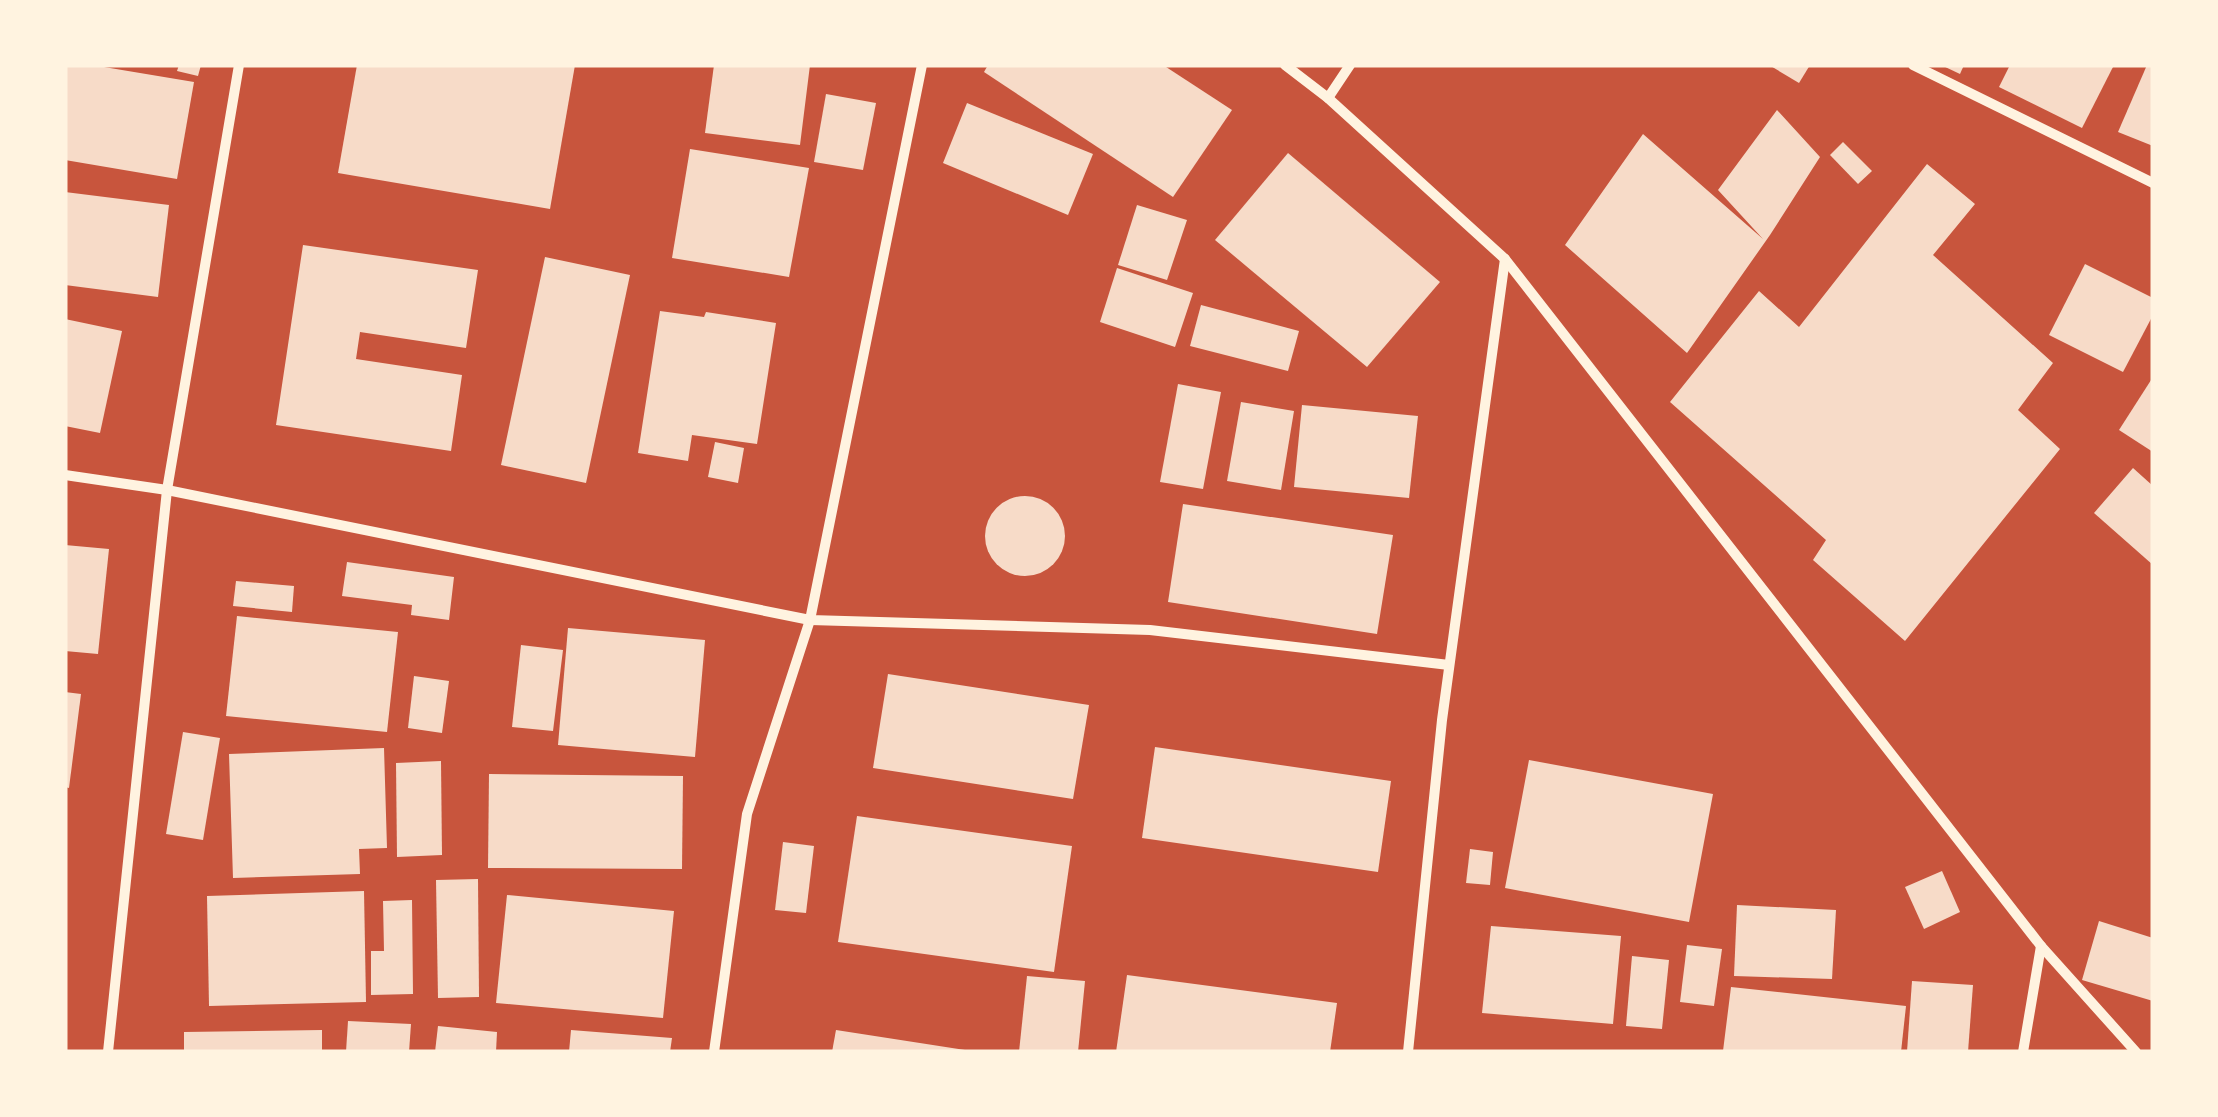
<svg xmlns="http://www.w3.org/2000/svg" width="2218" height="1117" font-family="'Libre Baskerville',serif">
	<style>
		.building { fill: #f7dbc8 }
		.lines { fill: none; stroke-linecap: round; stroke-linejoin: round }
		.minor { stroke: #fff3e0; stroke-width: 10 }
	</style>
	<rect width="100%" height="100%" fill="#c8553d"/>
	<g class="building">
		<path d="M65,65H92L194,82L177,179L65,160Z"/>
		<path d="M179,65H201L198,76L177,71Z"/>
		<path d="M357,65H575L550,209L338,173Z"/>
		<path d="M714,65H810L800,145L705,133Z"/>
		<path d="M988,65H1163L1232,110L1173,197L984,72Z"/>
		<path d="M1769,65H1810L1799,83Z"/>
		<path d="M1941,65H1964L1960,74Z"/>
		<path d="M2010,65H2114L2082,128L1999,87Z"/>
		<path d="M2147,65H2153V146L2118,132Z"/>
		<path d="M826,94L876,103L863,170L814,162Z"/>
		<path d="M967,103L1093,154L1068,215L943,163Z"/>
		<path d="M1777,110L1820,157L1770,235L1687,353L1565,245L1643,134L1763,239L1718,190Z"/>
		<path d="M1843,142L1872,171L1858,184L1830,155Z"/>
		<path d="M690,149L809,168L789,277L672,258Z"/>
		<path d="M1288,153L1440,282L1367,367L1215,240Z"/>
		<path d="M1927,164L1975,204L1933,255L2053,363L2018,410L2060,449L1905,641L1813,560L1826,540L1670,402L1759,291L1799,327Z"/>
		<path d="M65,192L169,205L158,297L65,285Z"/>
		<path d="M1137,205L1187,220L1167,280L1118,265Z"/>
		<path d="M303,245L478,270L466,348L360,332L356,359L462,375L451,451L276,425Z"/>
		<path d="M545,257L630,275L586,483L501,465Z"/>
		<path d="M2085,264L2153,298V315L2123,372L2049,335Z"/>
		<path d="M1117,268L1193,293L1175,347L1100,322Z"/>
		<path d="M1201,305L1299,331L1288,371L1190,346Z"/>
		<path d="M660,311L704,317L706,312L776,323L757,444L692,435L688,461L638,453Z"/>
		<path d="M65,319L122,331L100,433L65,426Z"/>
		<path d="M2153,377V452L2119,430Z"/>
		<path d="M1178,384L1221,392L1203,489L1160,482Z"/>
		<path d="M1241,402L1294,411L1281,490L1227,481Z"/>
		<path d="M1302,405L1418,416L1409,498L1294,487Z"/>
		<path d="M715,442L744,448L738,483L708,477Z"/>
		<path d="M2133,468L2153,486V565L2094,513Z"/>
		<circle cx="1025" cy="536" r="40"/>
		<path d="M1183,504L1393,535L1377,634L1168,602Z"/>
		<path d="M65,545L109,549L98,654L65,651Z"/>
		<path d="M347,562L454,577L449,620L411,615L412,605L342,596Z"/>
		<path d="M236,581L294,586L292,612L233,606Z"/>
		<path d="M237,616L398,632L387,732L226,716Z"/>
		<path d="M568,628L705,640L695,757L558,745Z"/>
		<path d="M521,645L563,650L553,731L512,727Z"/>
		<path d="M888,674L1089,705L1073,799L873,768Z"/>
		<path d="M414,676L449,681L442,733L408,728Z"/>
		<path d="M65,692L81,694L69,788L65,787Z"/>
		<path d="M183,732L220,738L203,840L166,834Z"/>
		<path d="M1155,747L1391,781L1378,872L1142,838Z"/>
		<path d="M384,748L387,848L359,849L360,874L233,878L229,754Z"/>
		<path d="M1529,760L1713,794L1689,922L1505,888Z"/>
		<path d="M441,761L442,855L397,857L396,763Z"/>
		<path d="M489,774L683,776L682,869L488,868Z"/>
		<path d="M857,816L1072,846L1054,972L838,942Z"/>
		<path d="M783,842L814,846L806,913L775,910Z"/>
		<path d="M1470,849L1493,852L1490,885L1466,883Z"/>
		<path d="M1942,871L1960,912L1924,929L1905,887Z"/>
		<path d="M478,879L479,997L438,998L436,880Z"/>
		<path d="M364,891L366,1002L209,1006L207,896Z"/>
		<path d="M507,895L674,911L663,1018L496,1003Z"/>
		<path d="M412,900L413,994L371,995V951H384L383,901Z"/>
		<path d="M1737,905L1836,910L1832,979L1734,976Z"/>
		<path d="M2099,921L2153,938V1001L2082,980Z"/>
		<path d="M1491,926L1621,936L1613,1024L1482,1013Z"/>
		<path d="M1687,945L1722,949L1714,1006L1680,1002Z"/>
		<path d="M1632,956L1669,960L1662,1029L1626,1026Z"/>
		<path d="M1127,975L1337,1003L1330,1052H1116Z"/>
		<path d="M1027,976L1085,981L1078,1052H1019Z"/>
		<path d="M1912,981L1973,985L1968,1052H1907Z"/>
		<path d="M1731,987L1906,1006L1901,1052L1723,1051Z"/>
		<path d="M348,1021L411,1024L409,1052H346Z"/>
		<path d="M438,1026L497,1032L496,1052H435Z"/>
		<path d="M322,1030V1052H184V1032Z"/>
		<path d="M571,1030L672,1038L670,1052H569Z"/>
		<path d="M836,1030L965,1050V1052H832Z"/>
	</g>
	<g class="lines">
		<g class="minor">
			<path d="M1285,65L1328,98L1505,259L2041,946L2136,1052"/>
			<path d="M1913,65L2153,183"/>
			<path d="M1328,98L1350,65"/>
			<path d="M65,475L167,490L810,620L1150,630L1449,665"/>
			<path d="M108,1052L167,490L239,65"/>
			<path d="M714,1052L747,814L810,620L922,65"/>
			<path d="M1408,1052L1442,720L1505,259"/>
			<path d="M2023,1052L2041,946"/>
		</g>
	</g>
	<rect width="2218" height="1117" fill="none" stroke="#fff3e0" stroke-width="135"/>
</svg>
